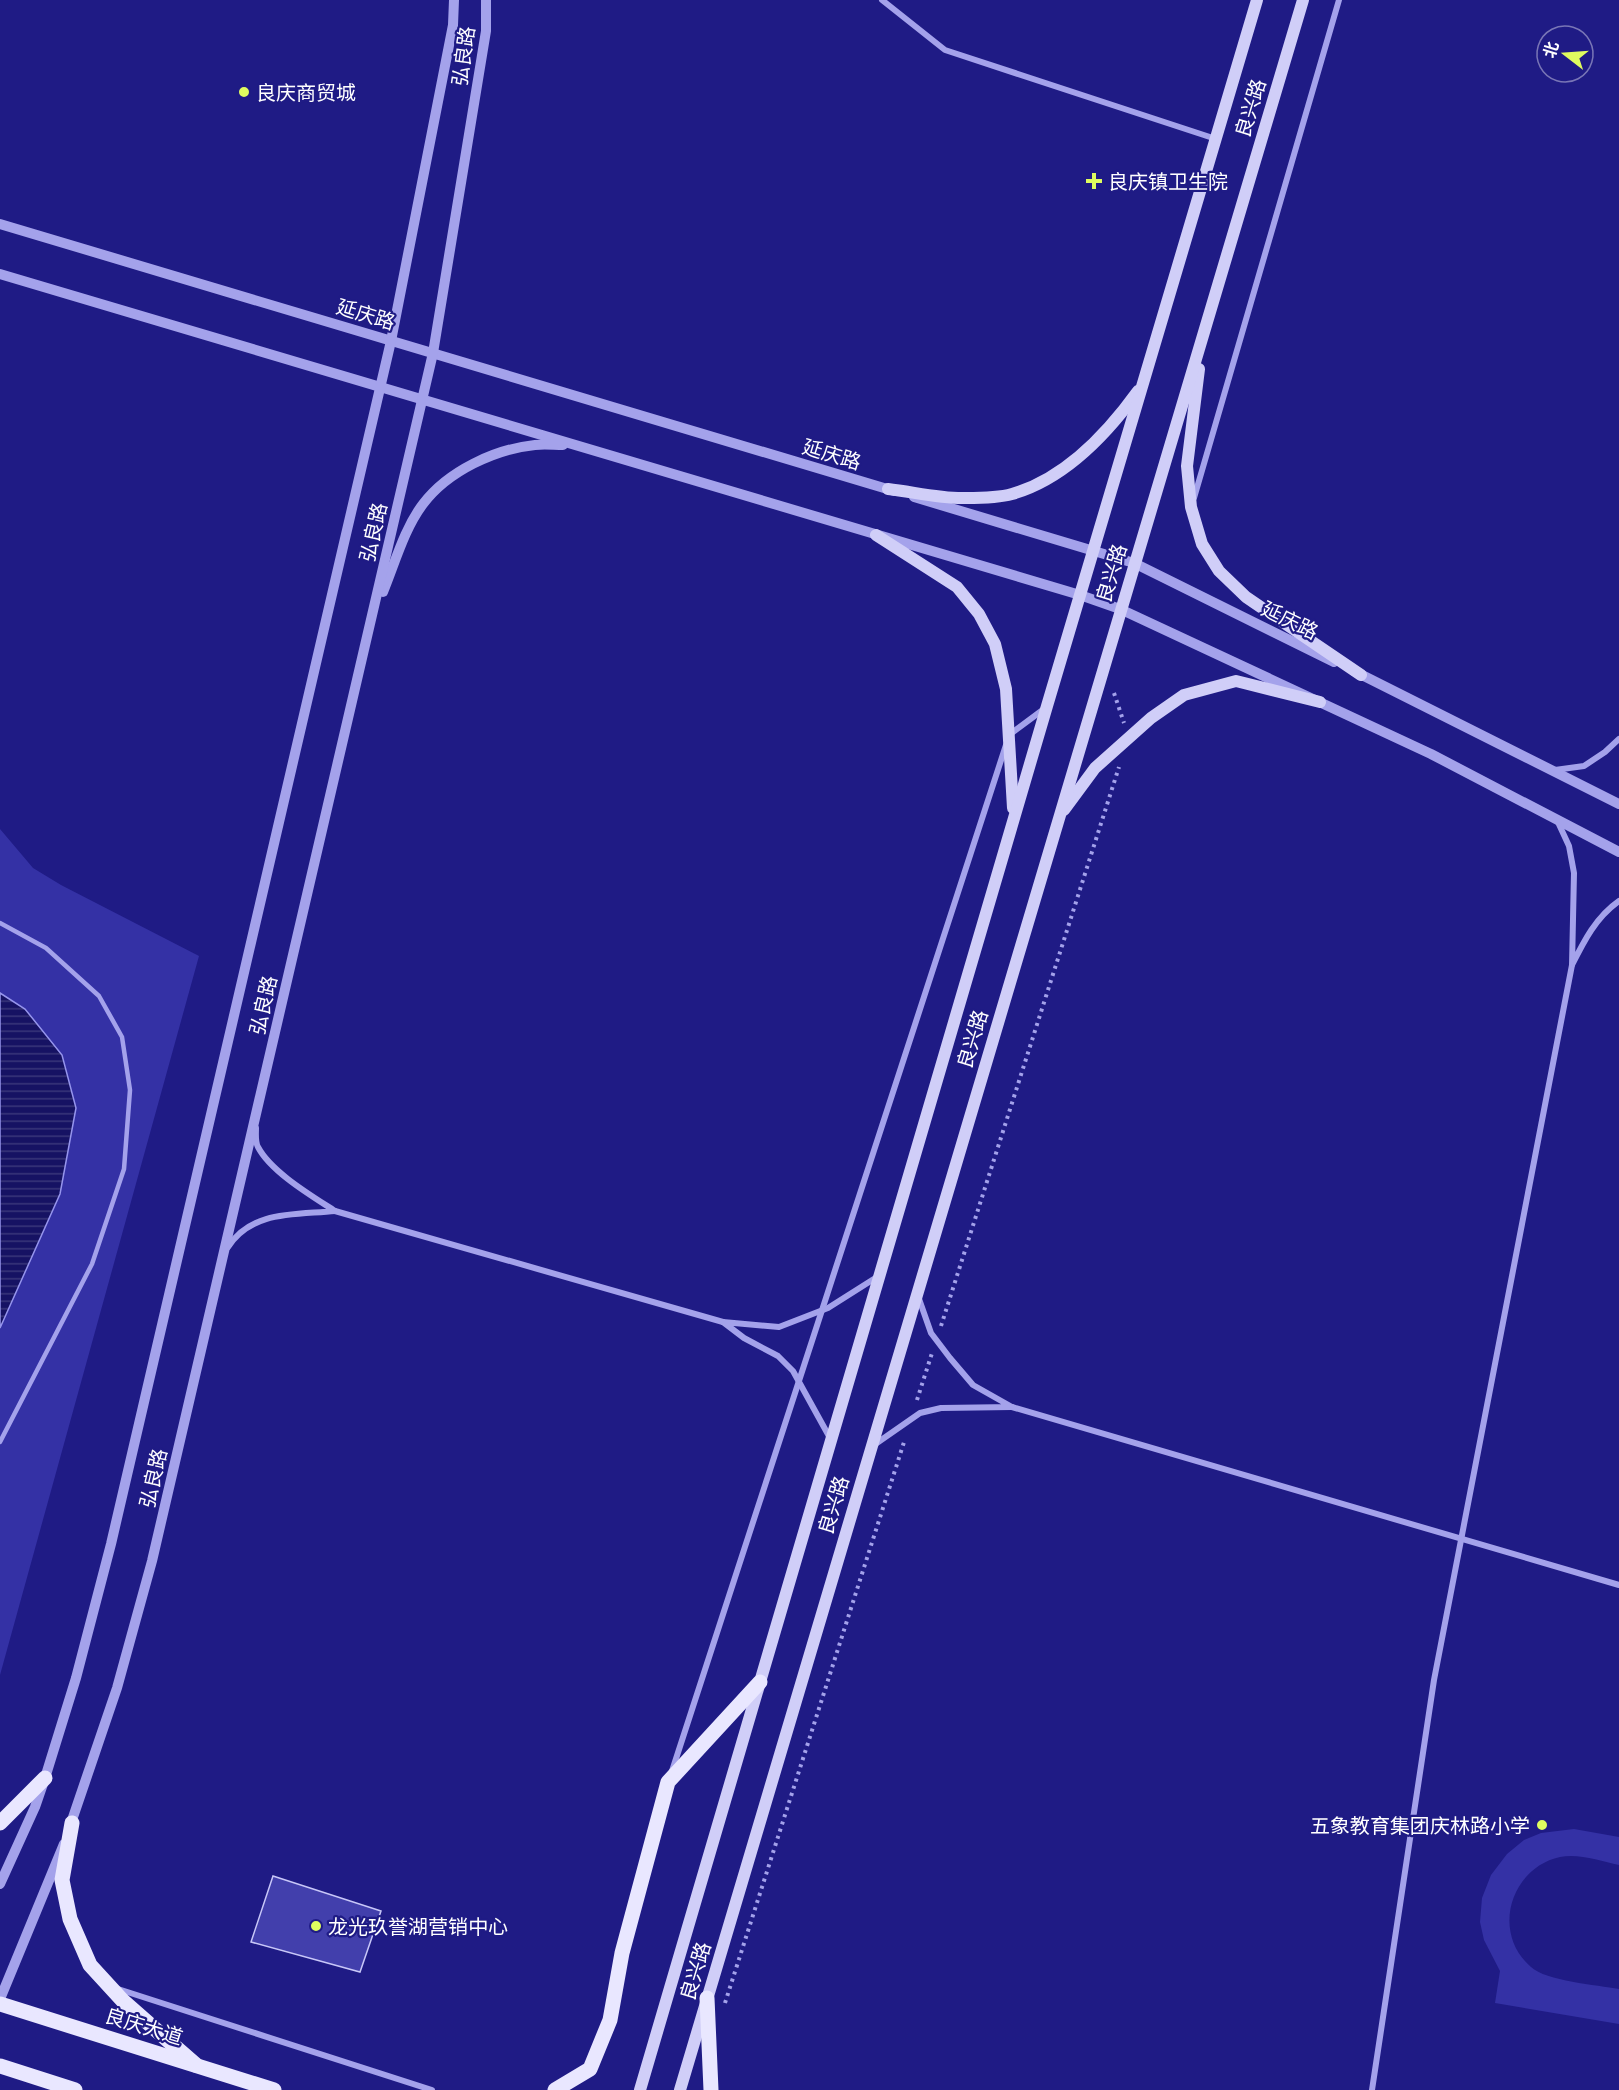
<svg xmlns="http://www.w3.org/2000/svg" width="1619" height="2090" font-family="'IBM Plex Sans','Noto Sans SC',sans-serif">
	<style>
		.green { fill: #3431a5 }
		.water { fill: url(#water-rules); stroke: #9695ed; stroke-width: 1.5 }
		.building { fill: #423fac; stroke: #c8c7f8; stroke-width: 1.5 }
		.lines { fill: none; stroke-linecap: round; stroke-linejoin: round }
		.path { stroke: #a4a2eb; stroke-width: 4; stroke-dasharray: 3 4.5; stroke-linecap: butt }
		.service { stroke: #a4a2eb; stroke-width: 4.5 }
		.minor { stroke: #a4a2eb; stroke-width: 6 }
		.tertiary { stroke: #a4a2eb; stroke-width: 10 }
		.secondary { stroke: #d0cef8; stroke-width: 12 }
		.primary { stroke: #e9e7ff; stroke-width: 15 }
		.poi-dot { fill: #dffc5f; stroke: #1f1b85; stroke-width: 2 }
		.labels { text-anchor: middle; dominant-baseline: central; stroke-width: 4.5; stroke-linejoin: round; paint-order: stroke }
		.street-label { font-size: 20px; fill: #fff; stroke: #1f1b85 }
		.poi-label { font-size: 20px; fill: #fff; stroke: #1f1b85; text-anchor: start }
	</style>
	<defs>
		<pattern id="water-rules" width="6" height="5" patternUnits="userSpaceOnUse" patternTransform="scale(1.5)"><rect width="6" height="5" fill="#161263"/><path d="M0 2.5h6" fill="none" stroke="#39367a"/></pattern>
	</defs>
	<rect width="100%" height="100%" fill="#1f1b85"/>
	<g class="green">
		<path d="M0,829L33,868L61,885L199,956L0,1675Z"/>
		<path d="M1574,1829L1619,1837V1865C1601,1861 1578,1853 1560,1857C1510,1868 1491,1933 1531,1967C1546,1981 1597,1985 1619,1989V2024L1495,2003L1500,1971L1484,1940L1480,1922L1482,1898L1491,1875L1507,1854L1524,1840L1541,1833Z"/>
	</g>
	<path class="water" d="M0,993L25,1009L62,1055L76,1108L60,1194L0,1328Z"/>
	<path class="building" d="M273,1876L381,1911L360,1972L251,1942Z"/>
	<g class="lines">
		<g class="path">
			<path d="M1114,693L1124,723"/>
			<path d="M941,1326L1119,767"/>
			<path d="M917,1400L932,1353"/>
			<path d="M725,2003L905,1439"/>
		</g>
		<path class="service" d="M0,923L46,948L99,996L122,1037L130,1090L124,1169L92,1264L0,1442"/>
		<g class="minor">
			<path d="M882,0L945,50L1216,139"/>
			<path d="M1194,498L1339,0"/>
			<path d="M1009,735L1044,709"/>
			<path d="M1555,770L1584,766L1605,752L1619,739"/>
			<path d="M1557,820L1569,846L1574,873L1572,965C1584,941 1596,917 1619,901"/>
			<path d="M335,1211L723,1322"/>
			<path d="M228,1247C252,1210 296,1215 335,1211C312,1196 271,1172 258,1147C255,1142 256,1134 256,1128"/>
			<path d="M1012,1407L1619,1585"/>
			<path d="M830,1438L793,1371L778,1356L744,1338L723,1322L779,1327L828,1308L877,1277"/>
			<path d="M874,1445L920,1413L941,1408L1012,1407L973,1385L950,1358L931,1333L918,1296"/>
			<path d="M672,1771L1006,745"/>
			<path d="M118,1989L432,2090"/>
			<path d="M1372,2090L1434,1680L1572,965"/>
		</g>
		<g class="tertiary">
			<path d="M0,224L894,491"/>
			<path d="M0,274L1080,595L1120,609L1431,754L1619,852"/>
			<path d="M914,497L1134,563L1334,662"/>
			<path d="M383,592C395,563 404,529 423,504C448,471 495,449 535,445C544,444 554,445 563,445"/>
			<path d="M1354,671L1619,804"/>
			<path d="M69,1829L117,1688L152,1561L433,353L486,31V0"/>
			<path d="M0,1884L35,1807L45,1778L76,1678L111,1544L391,341L453,25L454,0"/>
			<path d="M0,1999L64,1844"/>
		</g>
		<g class="secondary">
			<path d="M1199,369L1187,466L1191,507L1202,544L1219,571L1246,597L1361,675"/>
			<path d="M888,489C914,492 941,499 966,498C980,498 998,498 1012,494C1065,479 1107,434 1138,391"/>
			<path d="M876,535L957,587L979,614L995,644L1006,689L1013,808"/>
			<path d="M1064,810L1095,768L1151,718L1184,695L1236,681L1320,702"/>
			<path d="M640,2090L1047,706L1257,0"/>
			<path d="M680,2090L1303,0"/>
		</g>
		<g class="primary">
			<path d="M0,1823L45,1778"/>
			<path d="M72,1823L62,1880L70,1919L90,1965L123,2001L196,2065"/>
			<path d="M707,1998L711,2090"/>
			<path d="M0,2004L274,2090"/>
			<path d="M0,2066L75,2090"/>
			<path d="M555,2090L590,2069L610,2020L622,1953L668,1782L760,1682"/>
		</g>
	</g>
	<g class="poi-dot">
		<circle cx="244" cy="92" r="6"/>
		<path d="M1091 172h6v6h6v6h-6v6h-6v-6h-6v-6h6z"/>
		<circle cx="1542" cy="1825" r="6"/>
		<circle cx="316" cy="1926" r="6"/>
	</g>
	<g class="labels">
		<g class="street-label">
			<text transform="translate(463 56) rotate(-82)">弘良路</text>
			<text transform="translate(1250 108) rotate(-73)">良兴路</text>
			<text transform="translate(366 314) rotate(17)">延庆路</text>
			<text transform="translate(832 454) rotate(17)">延庆路</text>
			<text transform="translate(373 532) rotate(-77)">弘良路</text>
			<text transform="translate(1111 573) rotate(-73)">良兴路</text>
			<text transform="translate(1290 620) rotate(26)">延庆路</text>
			<text transform="translate(263 1005) rotate(-77)">弘良路</text>
			<text transform="translate(972 1039) rotate(-73)">良兴路</text>
			<text transform="translate(153 1478) rotate(-77)">弘良路</text>
			<text transform="translate(833 1505) rotate(-73)">良兴路</text>
			<text transform="translate(695 1971) rotate(-73)">良兴路</text>
			<text transform="translate(144 2026) rotate(17)">良庆大道</text>
		</g>
		<g class="poi-label">
			<text x="256" y="92">良庆商贸城</text>
			<text x="1108" y="181">良庆镇卫生院</text>
			<text x="1530" y="1825" text-anchor="end">五象教育集团庆林路小学</text>
			<text x="328" y="1926">龙光玖誉湖营销中心</text>
		</g>
	</g>
	<g transform="translate(1565 54) rotate(287)"><circle r="28" fill="#1f1b85" stroke="#7976b6" stroke-width="1.5"/>
	<path d="M0-4.5L10 22L0 15L-10 22Z" fill="#dffc5f"/>
	<text y="-9" font-size="16" font-weight="bold" text-anchor="middle" fill="#ffffff">北</text>
	</g>
</svg>
